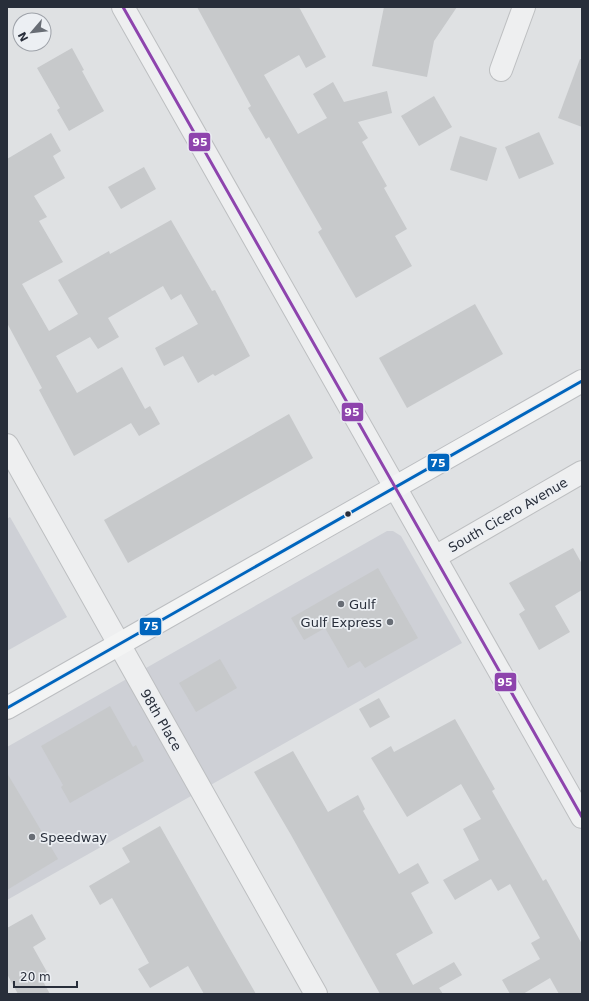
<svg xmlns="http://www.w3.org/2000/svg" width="589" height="1001" font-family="'DejaVu Sans',sans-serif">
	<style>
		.built { fill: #ced0d6 }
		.building { fill: #c7c9cb }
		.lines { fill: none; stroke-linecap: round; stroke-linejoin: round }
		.minor-casing { stroke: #bdbfc1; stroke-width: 24 }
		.tertiary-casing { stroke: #bdbfc1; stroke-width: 24 }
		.primary-casing { stroke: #bcbec1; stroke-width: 24 }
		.minor { stroke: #eeeff0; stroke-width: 22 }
		.tertiary { stroke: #eeeff0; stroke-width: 22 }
		.primary { stroke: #f3f4f4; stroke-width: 22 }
		.bus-1-casing { stroke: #eceff3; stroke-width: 6 }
		.bus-2-casing { stroke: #eceff3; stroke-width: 6 }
		.bus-1 { stroke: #0065bd; stroke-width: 3 }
		.bus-2 { stroke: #8e44ad; stroke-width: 3 }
		.bus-dot { fill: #282e3a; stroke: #eceff3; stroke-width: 1.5 }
		.poi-dot { fill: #686d75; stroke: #eceff3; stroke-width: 1.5 }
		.labels { text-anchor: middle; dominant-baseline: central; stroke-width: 3.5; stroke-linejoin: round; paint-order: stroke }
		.street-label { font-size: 13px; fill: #282e3a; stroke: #eceff3 }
		.poi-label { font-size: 13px; fill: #282e3a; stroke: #eceff3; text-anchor: start }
		.line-badge { stroke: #eceff3; stroke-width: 1.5 }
		.badge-label { font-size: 11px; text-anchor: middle; font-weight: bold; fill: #fff }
	</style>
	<rect width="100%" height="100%" fill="#dfe1e3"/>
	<g class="built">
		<path d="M10,517L67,617L7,651V519Z"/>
		<path d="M387,531H393L401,536L462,643L7,900V747Z"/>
	</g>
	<g class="building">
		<path d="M197,7H299L326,57L306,68L299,55L264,75L298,134L327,118L313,94L333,82L344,102L387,91L392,113L358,122L368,138L362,142L387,186L384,188L407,229L395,236L412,266L356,298L318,232L322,229L289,172L269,137L266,139L248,108L251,106Z"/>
		<path d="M384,7H457L434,41L427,77L372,66Z"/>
		<path d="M72,48L84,70L82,71L104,111L69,131L57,110L60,108L37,68Z"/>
		<path d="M580,59H582V127L558,118Z"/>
		<path d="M434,96L452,127L419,146L401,116Z"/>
		<path d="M539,132L554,164L519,179L505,147Z"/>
		<path d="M51,133L61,151L53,156L65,178L34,196L47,217L39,221L63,262L22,284L49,331L78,314L58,280L109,251L110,254L171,220L212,291L215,290L250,356L215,376L213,374L198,383L183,356L164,366L155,348L198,324L181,294L171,300L163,286L108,318L119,337L98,349L90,337L56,356L77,393L122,367L145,409L150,406L160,424L139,436L131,423L74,456L39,390L42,388L7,323V159Z"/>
		<path d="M460,136L497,148L487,181L450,170Z"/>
		<path d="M144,167L156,189L121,209L108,187Z"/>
		<path d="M475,304L503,354L407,408L379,358Z"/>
		<path d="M289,414L313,458L128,563L104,520Z"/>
		<path d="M573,548L582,564V590L555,606L570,632L539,650L519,614L525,610L509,583Z"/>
		<path d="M378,568L418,638L365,668L360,661L348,668L325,628L304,640L291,618Z"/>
		<path d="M220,659L237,688L196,712L179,683Z"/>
		<path d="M379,698L390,717L370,728L359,709Z"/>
		<path d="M110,706L133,747L136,745L144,761L70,803L61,787L63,785L41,746Z"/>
		<path d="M455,719L495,789L492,791L543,881L546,879L582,944V994H559L550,978L523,994H510L502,980L540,959L531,943L540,938L510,884L498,891L491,879L455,900L443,880L479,860L463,829L481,819L461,784L407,817L371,758L391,746L394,752Z"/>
		<path d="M293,751L328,812L358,795L365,809L363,811L399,874L418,863L429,883L411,893L433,933L396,954L413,985L454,962L462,975L439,988L443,994H380L291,835L254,772Z"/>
		<path d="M7,773L58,859L7,890Z"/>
		<path d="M160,826L219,930L256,994H204L188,966L150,988L138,969L149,963L112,898L100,905L89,886L130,862L122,848Z"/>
		<path d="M32,914L46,939L33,947L47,972L40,976L50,994H18L7,974V928Z"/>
	</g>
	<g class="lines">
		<g class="minor-casing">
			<g id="minor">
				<path d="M501,70L524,7"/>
				<path d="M7,445L316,994"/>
				<path d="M435,557L582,472"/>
			</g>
		</g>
		<g class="tertiary-casing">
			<path id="tertiary" d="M123,7L582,817"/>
		</g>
		<g class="primary-casing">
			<path id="primary" d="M7,708L582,381"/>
		</g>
		<use href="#minor" class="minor"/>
		<use href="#tertiary" class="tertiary"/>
		<use href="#primary" class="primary"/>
		<g class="bus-1-casing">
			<path id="bus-1" d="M7,708L582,381"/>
		</g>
		<g class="bus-2-casing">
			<path id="bus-2" d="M123,7L582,817"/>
		</g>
		<use href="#bus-1" class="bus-1"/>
		<use href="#bus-2" class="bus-2"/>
	</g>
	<circle class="bus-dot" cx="348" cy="514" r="3.5"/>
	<g class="poi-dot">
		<circle cx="341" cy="604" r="4"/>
		<circle cx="390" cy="622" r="4"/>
		<circle cx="32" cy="837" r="4"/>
	</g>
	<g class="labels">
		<g class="street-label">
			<text transform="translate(508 515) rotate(-30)">South Cicero Avenue</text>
			<text transform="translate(161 720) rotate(60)">98th Place</text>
		</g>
		<g class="poi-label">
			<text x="349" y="604">Gulf</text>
			<text x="382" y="622" text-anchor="end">Gulf Express</text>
			<text x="40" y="837">Speedway</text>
		</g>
	</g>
	<g class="line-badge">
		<rect x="188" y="132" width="23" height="20" rx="4" fill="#8e44ad"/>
		<rect x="341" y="402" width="23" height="20" rx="4" fill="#8e44ad"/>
		<rect x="427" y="453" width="23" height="19" rx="4" fill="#0065bd"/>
		<rect x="139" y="617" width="23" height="19" rx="4" fill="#0065bd"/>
		<rect x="494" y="672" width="23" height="20" rx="4" fill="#8e44ad"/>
	</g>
	<g class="badge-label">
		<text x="200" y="146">95</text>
		<text x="352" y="416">95</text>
		<text x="438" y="467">75</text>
		<text x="151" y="630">75</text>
		<text x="505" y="686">95</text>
	</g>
	<rect width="589" height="1001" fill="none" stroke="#282e3a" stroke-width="16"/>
	<g transform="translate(32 32) rotate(242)"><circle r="19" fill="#eceff3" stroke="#9ea2a9"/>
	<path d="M0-3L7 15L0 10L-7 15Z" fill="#686d75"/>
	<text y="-6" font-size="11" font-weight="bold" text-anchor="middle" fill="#282e3a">N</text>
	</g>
	<path d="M14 981v6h63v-6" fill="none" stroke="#282e3a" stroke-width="2"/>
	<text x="20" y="981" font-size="12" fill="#282e3a" stroke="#eceff3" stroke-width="3" paint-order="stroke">20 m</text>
</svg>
